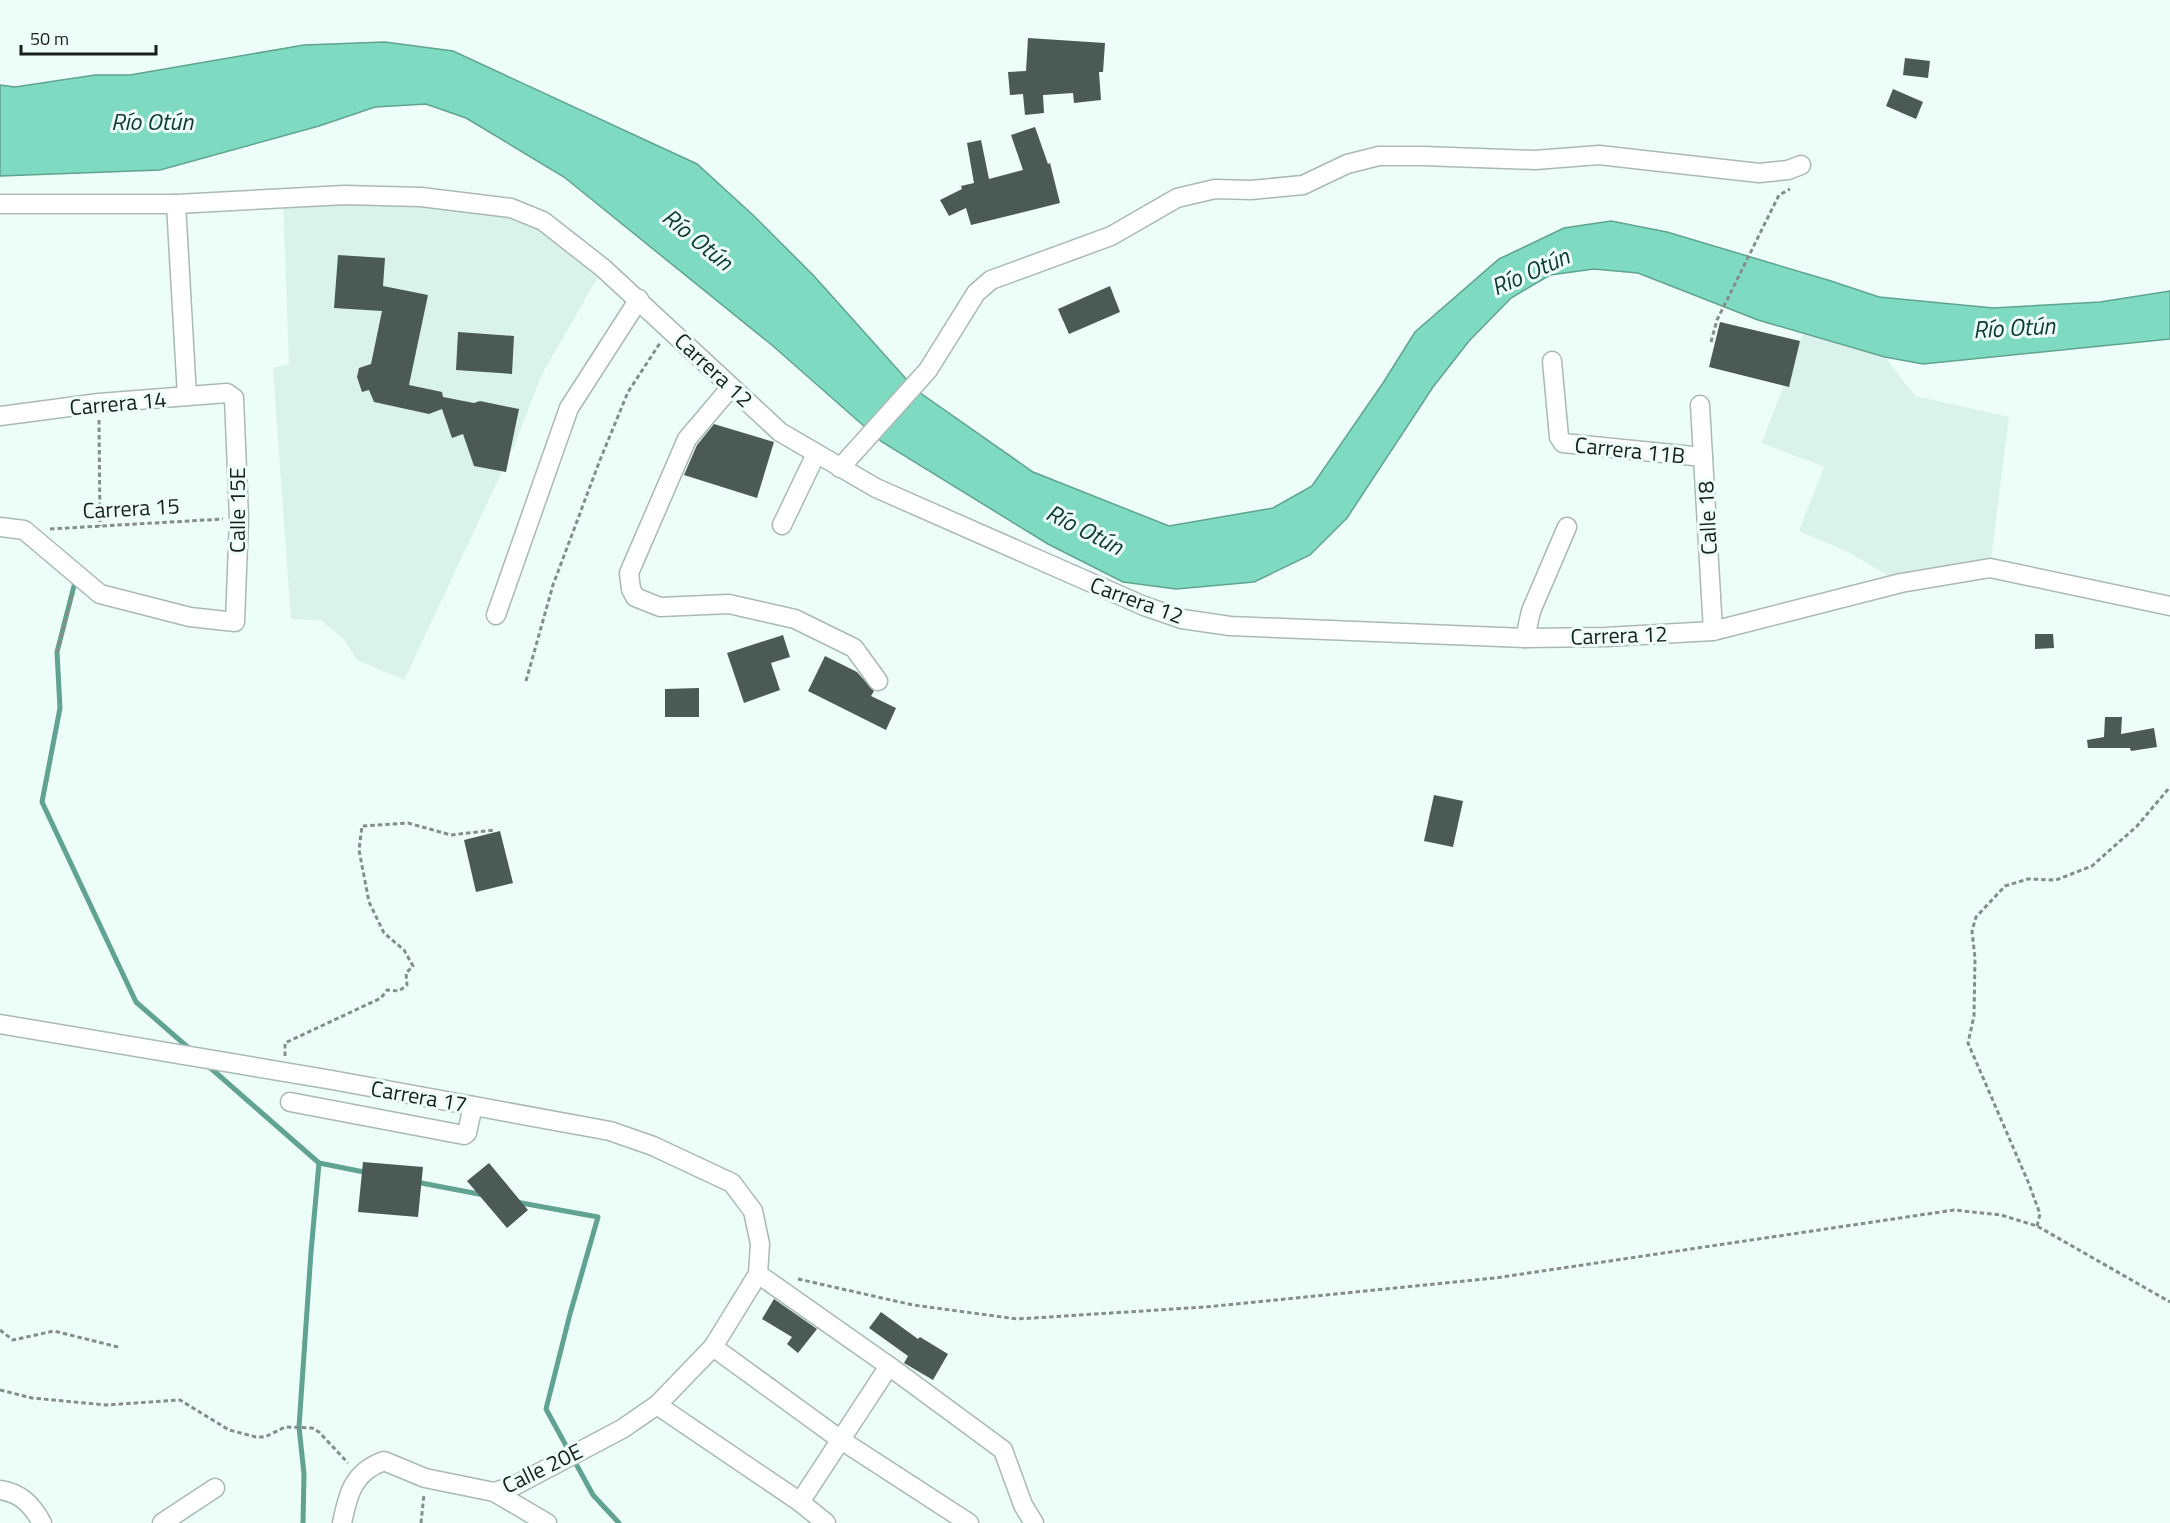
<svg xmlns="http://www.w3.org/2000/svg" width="2170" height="1523" font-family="'Titillium Web',sans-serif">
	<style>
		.built { fill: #d9f2ea }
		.water { fill: #7edbc2; stroke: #60a390; stroke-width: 1.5 }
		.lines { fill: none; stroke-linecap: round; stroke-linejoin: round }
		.stream { stroke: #60a390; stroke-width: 5 }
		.building { fill: #4c5a56 }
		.minor-casing { stroke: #aab9b5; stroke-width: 21 }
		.path { stroke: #838e8a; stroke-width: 3; stroke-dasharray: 4.5 3; stroke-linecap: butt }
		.minor { stroke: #fff; stroke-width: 18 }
		.labels { text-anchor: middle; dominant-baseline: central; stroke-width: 6; stroke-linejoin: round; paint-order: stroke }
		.street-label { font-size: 22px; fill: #191f1d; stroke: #edfdf8 }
		.water-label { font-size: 24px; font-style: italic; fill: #0f3a30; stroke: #edfdf8 }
	</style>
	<rect width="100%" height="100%" fill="#edfdf8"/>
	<g class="built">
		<path d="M283,199L511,208L603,268L541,376L514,446L404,680L357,660L344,639L320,620L291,619L273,368L289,364Z"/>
		<path d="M1803,334L1885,357L1915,396L2009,417L1990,568L1901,583L1848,552L1799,531L1824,467L1762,443Z"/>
	</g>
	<path class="water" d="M385,42L453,51L697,164L754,216L814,276L916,390L1033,472L1169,526L1273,508L1312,486L1383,383L1415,332L1499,259L1564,228L1611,221L1667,232L1831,281L1879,297L1993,308L2100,302L2170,291V339L1923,364L1885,357L1758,320L1638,273L1594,269L1550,275L1511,298L1469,341L1433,387L1347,518L1310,555L1254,582L1176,589L1123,582L1048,544L882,442L773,346L564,177L466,118L426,104L375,107L319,126L160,170L0,176V85L15,87L95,75H130L304,45Z"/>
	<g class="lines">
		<g class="stream">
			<path d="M76,578L57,652L60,708L42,802L136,1002L191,1050"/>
			<path d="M206,1064L319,1163L369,1173"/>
			<path d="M416,1182L484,1195"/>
			<path d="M516,1202L598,1217L570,1314L546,1409L593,1495L619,1523"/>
			<path d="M303,1523L304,1474L299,1427L311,1252L319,1163"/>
		</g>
	</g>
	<g class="building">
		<path d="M1028,38L1105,43L1103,72H1099L1101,100L1074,103L1073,93L1043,95L1044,113L1025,115L1023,94L1010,95L1008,72L1026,71Z"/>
		<path d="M1905,58L1930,61L1928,78L1903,75Z"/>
		<path d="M1893,89L1923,102L1916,119L1886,106Z"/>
		<path d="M1035,127L1048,164L1050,163L1060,203L971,225L966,208L949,216L940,200L962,189L961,186L974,183L967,143L981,140L989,179L1023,170L1011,135Z"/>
		<path d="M338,255L385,258L383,286L428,295L409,385L442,392L443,397L474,403L480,401L519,409L506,472L474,466L463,434L452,438L442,409L429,414L374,402L369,390L362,392L357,377L359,368L371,364L382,311L334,308Z"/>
		<path d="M1110,286L1120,312L1069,334L1058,309Z"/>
		<path d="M1720,322L1800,341L1789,387L1709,367Z"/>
		<path d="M458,332L514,336L512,374L456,370Z"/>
		<path d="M714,424L774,442L757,498L684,475L697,445Z"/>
		<path d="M2035,634H2053L2054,648L2035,649Z"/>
		<path d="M783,635L790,657L771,663L780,690L744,703L727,653Z"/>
		<path d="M825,656L857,672L874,691L871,696L896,708L886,730L808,691Z"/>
		<path d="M699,688V717H665V689Z"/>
		<path d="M2105,717H2122L2121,734L2154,728L2157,747L2131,751L2130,748H2088L2087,740L2104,737Z"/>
		<path d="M1434,795L1463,801L1453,847L1424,841Z"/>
		<path d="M500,831L513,883L476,892L464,840Z"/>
		<path d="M363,1162L423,1167L418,1217L358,1212Z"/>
		<path d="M489,1163L528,1210L507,1228L467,1181Z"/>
		<path d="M774,1299L817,1329L798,1353L787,1344L792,1337L762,1319Z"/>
		<path d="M881,1312L918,1339L920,1337L948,1354L933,1380L904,1363L908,1356L869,1328Z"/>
	</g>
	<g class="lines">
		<g class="minor-casing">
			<g id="minor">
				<path d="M0,204H176L345,195L421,197L511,208L543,221L603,268L780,432L876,488L1144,606L1182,619L1230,626L1525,638L1606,637L1713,631L1901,583L1990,568L2170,606"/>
				<path d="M176,204L187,396"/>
				<path d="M1552,361L1559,437L1563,443L1703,457"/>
				<path d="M731,387L687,439L629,573L631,589L635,597L660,607L729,604L795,619L854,648L878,681"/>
				<path d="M1700,405L1713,631"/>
				<path d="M0,416L99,403L227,393L234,398L239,518L235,622L190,617L100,594L24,530L0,527"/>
				<path d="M840,468L928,370L976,293L991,280L1111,236L1177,198L1215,189L1251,190L1303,185L1347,164L1379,156H1423L1535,160L1599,155L1759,173L1788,170L1801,165"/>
				<path d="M782,525L816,454"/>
				<path d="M496,615L569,408L639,299"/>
				<path d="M1525,638L1531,611L1567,527"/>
				<path d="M0,1024L332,1080L610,1131L653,1146L732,1183L753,1211L760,1244L758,1274L713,1347L657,1405L622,1429L514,1486L494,1492L425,1478L384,1461C353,1472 348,1494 342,1523"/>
				<path d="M290,1102L464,1135L467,1133L473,1106"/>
				<path d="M758,1274L889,1366L1003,1450L1023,1505L1034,1523"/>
				<path d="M713,1347L841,1440L969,1523"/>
				<path d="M657,1405L800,1502L826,1523"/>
				<path d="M0,1490C21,1493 32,1505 42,1523"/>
				<path d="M494,1492L547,1523"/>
				<path d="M800,1502L889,1366"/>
				<path d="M162,1523L215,1488"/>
			</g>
		</g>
		<g class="path">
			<path d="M1711,342L1717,320L1779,195L1790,189"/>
			<path d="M99,420L100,526"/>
			<path d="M50,529L223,519"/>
			<path d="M57,652L73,593"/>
			<path d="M526,681L553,585L600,460L628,392L660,343"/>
			<path d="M285,1056V1043L381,998L387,990L399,991L407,985L406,973L413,966L404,950L384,933L369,902L359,850L362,826L408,823L451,835L494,830"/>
			<path d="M2037,1226L2040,1214L2029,1184L1968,1043L1974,1016L1975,958L1972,931L1976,917L2005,886L2028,879L2056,880L2092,866L2137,826L2170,787"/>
			<path d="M798,1279L913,1305L1017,1319L1205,1307L1495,1278L1954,1210L2001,1215L2037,1226L2170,1302"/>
			<path d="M0,1330L13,1340L54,1331L118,1347"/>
			<path d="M0,1390L32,1398L106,1405L180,1400L229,1430L256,1437H265L285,1427L312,1428L319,1432L348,1463"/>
			<path d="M421,1523L424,1494"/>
		</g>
		<use href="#minor" class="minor"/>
	</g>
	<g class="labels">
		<g class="street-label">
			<text transform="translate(714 370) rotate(43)">Carrera 12</text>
			<text transform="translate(118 403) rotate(-5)">Carrera 14</text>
			<text transform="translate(1630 450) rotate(6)">Carrera 11B</text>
			<text transform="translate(131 508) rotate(-3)">Carrera 15</text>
			<text transform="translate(237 510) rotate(-90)">Calle 15E</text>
			<text transform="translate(1707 518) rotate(-93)">Calle 18</text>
			<text transform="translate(1137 600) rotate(20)">Carrera 12</text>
			<text transform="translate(1619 635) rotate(-2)">Carrera 12</text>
			<text transform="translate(419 1096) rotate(10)">Carrera 17</text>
			<text transform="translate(542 1468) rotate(-26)">Calle 20E</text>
		</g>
		<g class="water-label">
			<text x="152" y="121">Río Otún</text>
			<text transform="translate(698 239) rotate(39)">Río Otún</text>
			<text transform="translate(1530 271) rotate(-24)">Río Otún</text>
			<text transform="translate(2014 327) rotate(-3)">Río Otún</text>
			<text transform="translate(1085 529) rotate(27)">Río Otún</text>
		</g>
	</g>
	<path d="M21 45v9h135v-9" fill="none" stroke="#191f1d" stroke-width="3"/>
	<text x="30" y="45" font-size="18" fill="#191f1d" stroke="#edfdf8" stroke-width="4.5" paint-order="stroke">50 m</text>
</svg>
